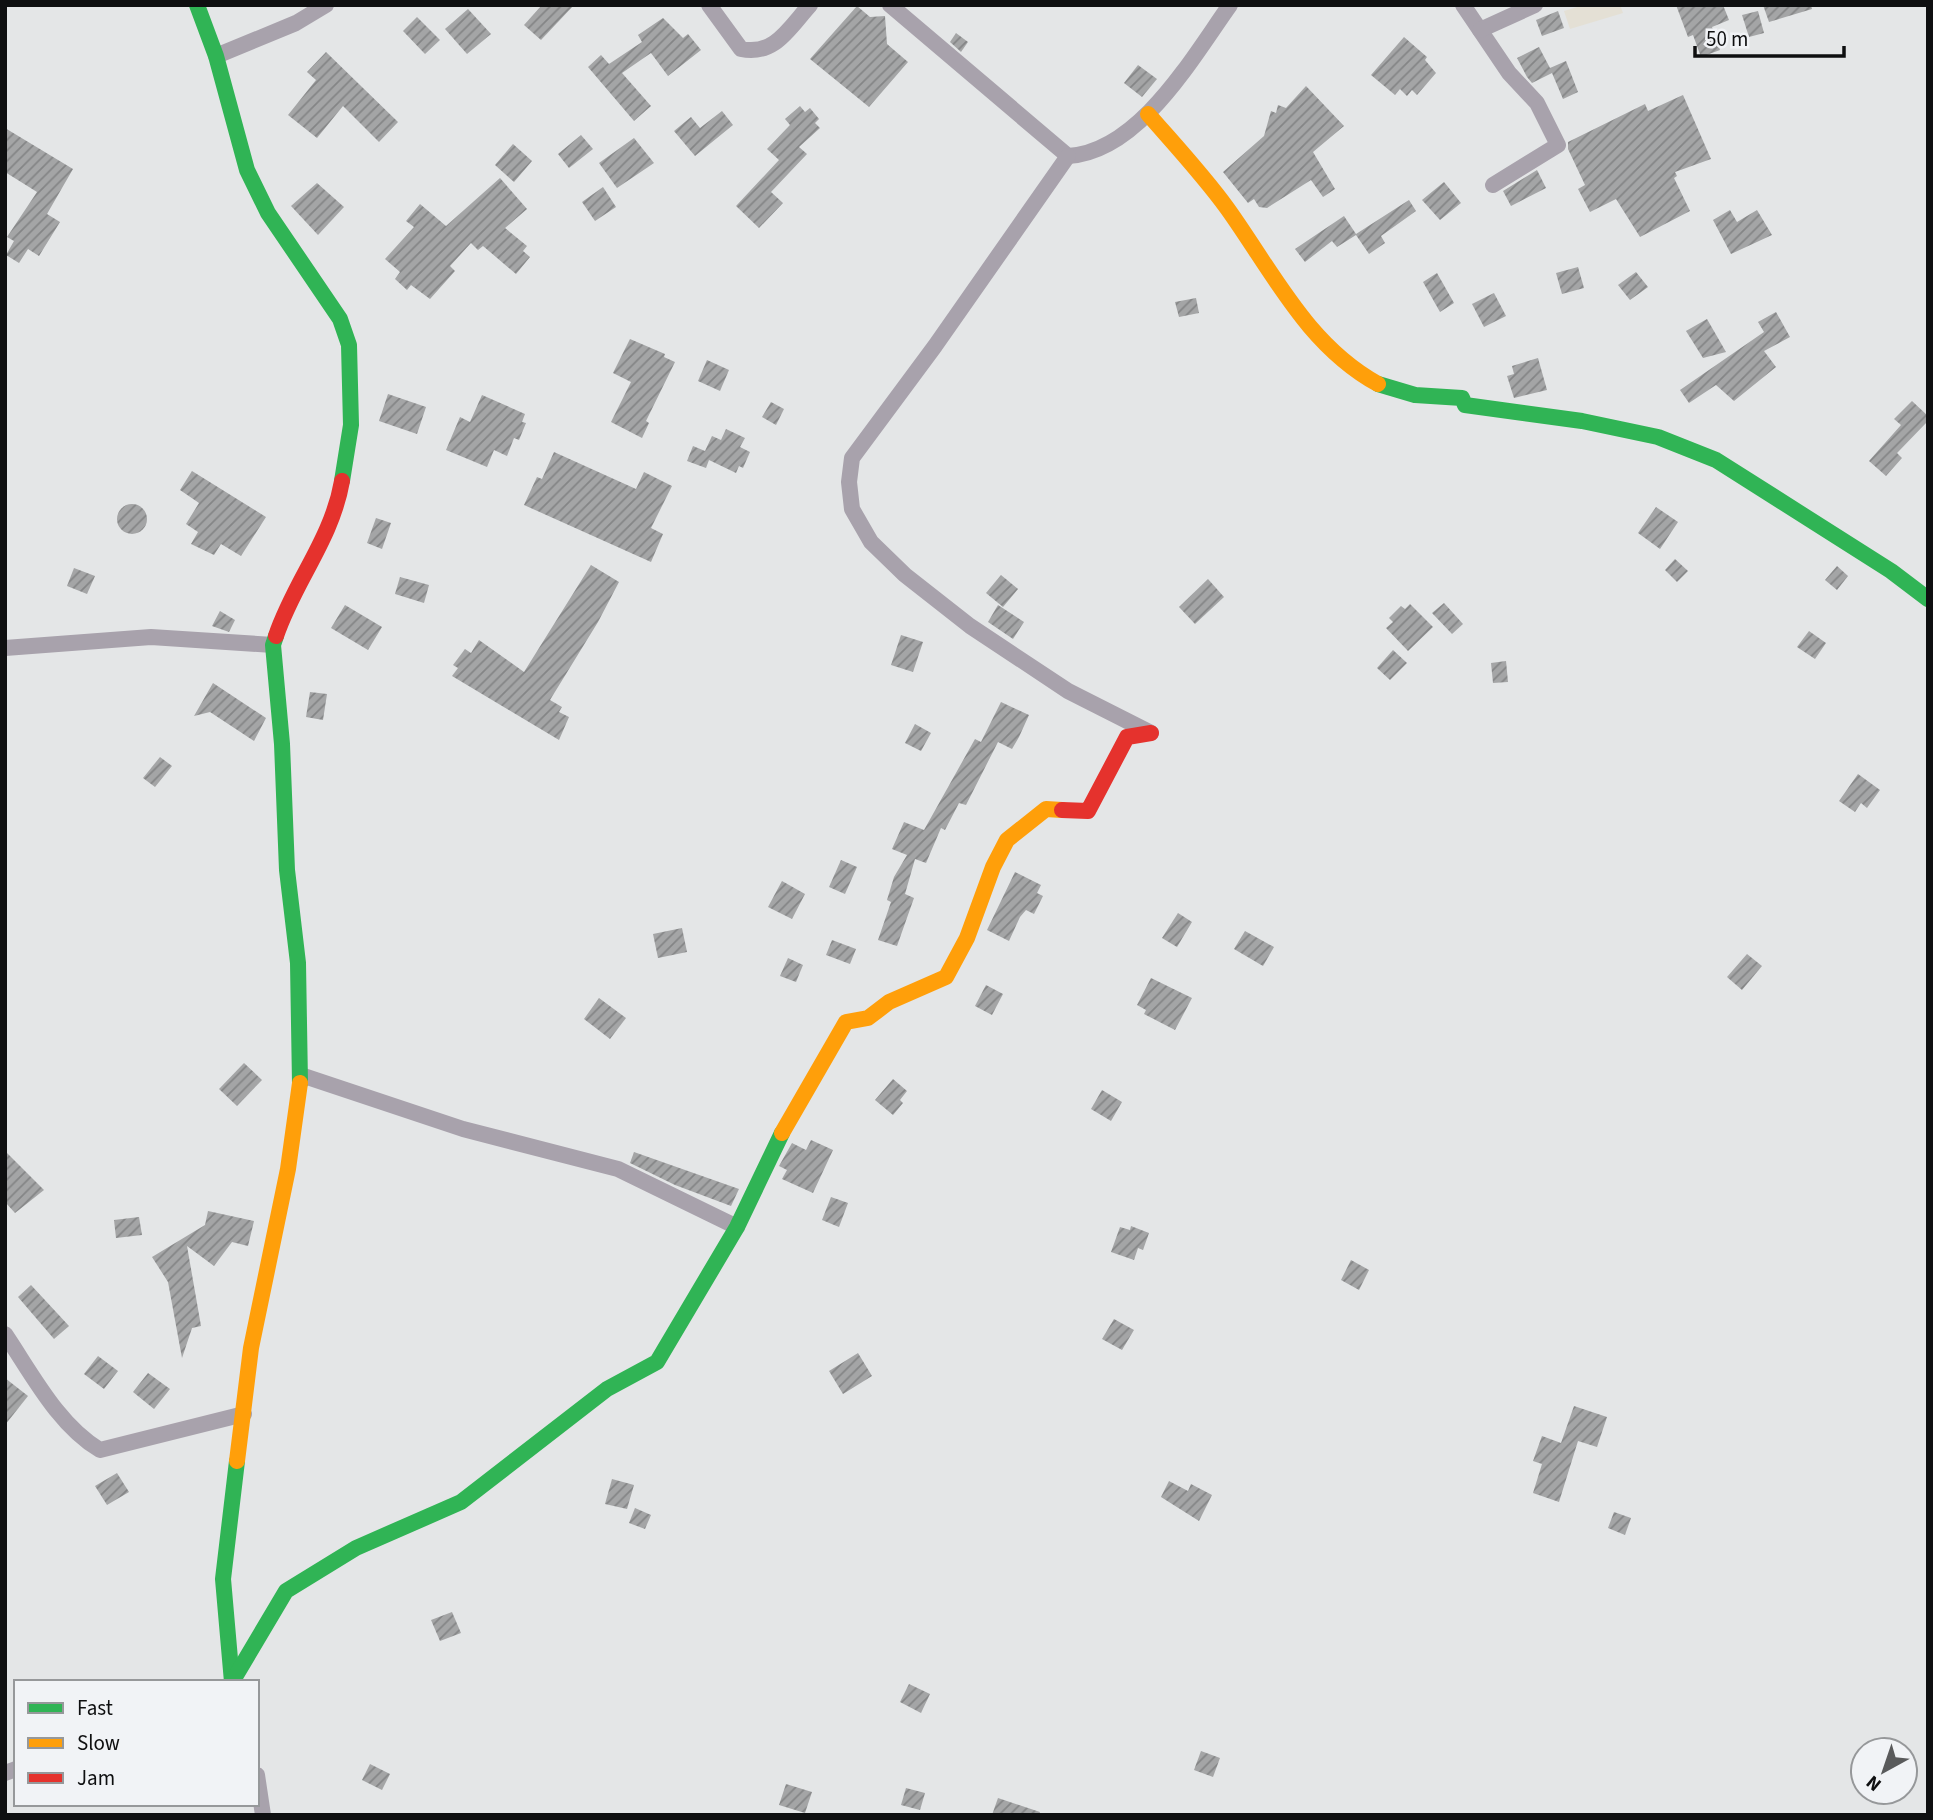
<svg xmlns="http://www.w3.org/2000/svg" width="1933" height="1820" font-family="'Source Sans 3',sans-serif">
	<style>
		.medical { fill: #e4e0d5 }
		.building { fill: url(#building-hatch) }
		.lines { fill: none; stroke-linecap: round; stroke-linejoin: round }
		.street { stroke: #a8a2ac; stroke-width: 16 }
		.fast { stroke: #30b455; stroke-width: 16 }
		.slow { stroke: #ff9f0a; stroke-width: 16 }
		.jam { stroke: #e5322d; stroke-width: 16 }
	</style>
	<defs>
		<pattern id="building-hatch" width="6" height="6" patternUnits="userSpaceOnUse" patternTransform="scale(1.75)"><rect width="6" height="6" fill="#a4a5a6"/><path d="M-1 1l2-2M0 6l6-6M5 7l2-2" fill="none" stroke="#848586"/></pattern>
	</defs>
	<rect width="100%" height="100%" fill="#e4e6e7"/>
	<path class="medical" d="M1584,5H1620L1623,13L1570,29L1564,11Z"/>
	<g class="building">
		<path d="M542,5H574L541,40L524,25Z"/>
		<path d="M1676,5H1723L1729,20L1712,27L1720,50L1701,57L1693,35L1688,37Z"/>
		<path d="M1763,5H1811L1812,9L1769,22Z"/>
		<path d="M857,6L870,17L885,16L887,44L908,62L869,107L810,59Z"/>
		<path d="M468,9L491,34L467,54L445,29Z"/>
		<path d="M1558,11L1564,28L1542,36L1536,20Z"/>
		<path d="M1758,11L1764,33L1749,37L1742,15Z"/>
		<path d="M417,17L440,40L425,54L403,31Z"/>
		<path d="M663,18L683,38L688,34L701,50L668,76L651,53L622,73L651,106L634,121L588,67L601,55L609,64L642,42L638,35Z"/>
		<path d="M956,33L968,42L961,52L950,42Z"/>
		<path d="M1404,37L1427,57L1425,60L1436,73L1417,95L1412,90L1407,96L1400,89L1395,95L1371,75Z"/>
		<path d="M1539,47L1550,68L1566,61L1578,92L1563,99L1552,73L1532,83L1527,77L1517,58Z"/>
		<path d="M326,52L398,122L379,142L343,106L317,138L288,115L316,80L307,72Z"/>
		<path d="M1138,65L1157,79L1142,97L1124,83Z"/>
		<path d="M1306,86L1344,126L1313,152L1335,189L1323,197L1311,180L1267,208L1259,207L1254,199L1248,203L1223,172L1264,136L1271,111L1276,113L1278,105L1286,108Z"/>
		<path d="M1683,95L1711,159L1675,172L1677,176L1674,178L1690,211L1640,237L1616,199L1590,212L1578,189L1585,185L1568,149V142L1645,104L1648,111Z"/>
		<path d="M800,106L805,112L810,108L819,119L815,123L820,128L799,147L807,154L771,192L783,203L759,228L736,206L779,160L767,149L790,125L785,119Z"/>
		<path d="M722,111L733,125L695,156L674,131L691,117L700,128Z"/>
		<path d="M5,128L73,169L47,214L60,222L39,256L28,249L19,263L6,255L14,241L7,237L37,192L5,172Z"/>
		<path d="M581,135L593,149L569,168L558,154Z"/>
		<path d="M634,138L654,163L617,188L599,163Z"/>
		<path d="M513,144L532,161L514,182L495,165Z"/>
		<path d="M1537,170L1546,188L1511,206L1503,191Z"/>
		<path d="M500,178L527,209L505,228L527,246L523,251L530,257L516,274L483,246L478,250L471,243L450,266L455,271L430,299L411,285L407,290L395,279L400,272L385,259L414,227L406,221L420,204L446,226Z"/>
		<path d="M1444,182L1461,203L1440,220L1422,200Z"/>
		<path d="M317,183L344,207L318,235L291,206Z"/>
		<path d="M603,187L616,207L595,221L582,202Z"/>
		<path d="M1409,200L1416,211L1381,236L1385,243L1369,254L1356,235L1337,247L1332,241L1305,262L1295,249L1344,216L1356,234Z"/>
		<path d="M1730,210L1737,222L1757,210L1772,235L1731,254L1713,220Z"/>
		<path d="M1578,267L1584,288L1562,294L1556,273Z"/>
		<path d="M1636,272L1648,287L1630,300L1618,285Z"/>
		<path d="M1437,273L1454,303L1440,312L1423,282Z"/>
		<path d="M1494,293L1506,316L1484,327L1472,304Z"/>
		<path d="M1196,298L1199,313L1179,317L1175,302Z"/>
		<path d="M1776,312L1790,337L1764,351L1776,367L1734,401L1716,385L1689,403L1680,390L1764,332L1758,322Z"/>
		<path d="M1707,319L1726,352L1703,358L1686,331Z"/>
		<path d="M630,339L665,354L664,357L675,362L646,421L649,423L642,438L611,422L631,382L613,373Z"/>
		<path d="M1538,358L1547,390L1514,398L1507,376L1514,374L1512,366Z"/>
		<path d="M707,360L729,370L720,391L698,381Z"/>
		<path d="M388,394L426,407L417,434L379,421Z"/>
		<path d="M482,395L525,414L522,422L526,423L519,440L514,438L507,456L494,450L487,467L446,450L460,417L470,422Z"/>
		<path d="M1912,401L1928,416V421L1897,453L1902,458L1886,476L1869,461L1901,425L1894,419Z"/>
		<path d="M771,402L784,409L776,425L762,417Z"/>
		<path d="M726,429L745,438L740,447L750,452L743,468L739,466L736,473L709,460L706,468L687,461L693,446L705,451L712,436L721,440Z"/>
		<path d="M554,452L636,489L644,472L672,486L651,528L663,534L651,562L524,505L537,477L542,479Z"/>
		<path d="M192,471L266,517L241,556L221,544L214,555L191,544L198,532L186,524L199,503L180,490Z"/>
		<circle cx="132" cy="519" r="15"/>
		<path d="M1656,507L1678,522L1660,549L1638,533Z"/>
		<path d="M376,518L391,523L382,549L367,543Z"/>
		<path d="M1675,559L1688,571L1677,582L1665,570Z"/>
		<path d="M591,565L619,582L598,622L550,700L562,707L559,712L569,717L559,740L452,676L458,668L453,665L465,649L471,653L479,640L524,672Z"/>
		<path d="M1837,566L1848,576L1837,590L1825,580Z"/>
		<path d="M74,568L95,576L87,594L67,586Z"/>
		<path d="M1001,575L1018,589L1003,607L986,593Z"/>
		<path d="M400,577L429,585L424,603L395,594Z"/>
		<path d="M1208,579L1224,597L1195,624L1179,607Z"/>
		<path d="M1444,603L1463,624L1452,634L1432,613Z"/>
		<path d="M1410,604L1433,627L1408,651L1386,628L1393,622L1389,618L1401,606L1405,609Z"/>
		<path d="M345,605L382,627L368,650L331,628Z"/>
		<path d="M998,605L1024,622L1013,639L988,622Z"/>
		<path d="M220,611L235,620L229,632L212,626Z"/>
		<path d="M1809,631L1826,643L1815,659L1797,647Z"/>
		<path d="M901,635L923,642L913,672L891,665Z"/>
		<path d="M1393,650L1407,663L1390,680L1377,668Z"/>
		<path d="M1506,661L1508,682L1493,683L1491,663Z"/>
		<path d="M213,683L266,718L254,741L210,712L194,716Z"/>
		<path d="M310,692L327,694L323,720L306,717Z"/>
		<path d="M1001,702L1029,715L1019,737L1012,749L998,742L966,805L959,803L945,830L941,828L926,863L915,859L905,894L914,898L897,946L878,940L891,902L887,900L894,877L907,855L892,849L904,822L924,830L975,739L981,742Z"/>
		<path d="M915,724L931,733L921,751L905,743Z"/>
		<path d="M160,757L172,766L155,787L143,778Z"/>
		<path d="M1858,774L1880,790L1867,808L1861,803L1855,812L1839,801Z"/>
		<path d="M841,860L857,867L845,894L829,887Z"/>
		<path d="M1015,872L1041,885L1037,893L1043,896L1034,914L1026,910L1020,917L1009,941L987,930Z"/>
		<path d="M782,881L805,894L792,919L768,907Z"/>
		<path d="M1178,913L1192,922L1177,947L1162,938Z"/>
		<path d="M682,928L687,952L658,958L653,934Z"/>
		<path d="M1245,931L1274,947L1263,966L1234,949Z"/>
		<path d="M832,940L856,949L850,964L826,955Z"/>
		<path d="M1747,954L1762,966L1742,990L1727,977Z"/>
		<path d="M788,958L803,965L796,982L780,976Z"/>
		<path d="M1151,978L1192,998L1175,1030L1144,1014L1146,1010L1137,1005Z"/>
		<path d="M986,985L1003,994L992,1015L975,1006Z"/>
		<path d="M599,998L626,1018L610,1039L584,1019Z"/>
		<path d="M244,1063L262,1080L237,1106L219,1089Z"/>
		<path d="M893,1079L907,1091L900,1100L903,1103L893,1115L875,1100Z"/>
		<path d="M1102,1090L1122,1102L1111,1121L1091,1109Z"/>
		<path d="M811,1140L833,1150L813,1193L782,1179L787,1170L779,1166L792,1143L806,1150Z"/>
		<path d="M5,1151L44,1190L15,1213L5,1202Z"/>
		<path d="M634,1152L739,1189L731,1206L675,1185L630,1163Z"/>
		<path d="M831,1197L848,1203L839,1227L822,1220Z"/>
		<path d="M208,1211L254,1221L248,1246L232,1242L214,1266L187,1246L201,1326L192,1328L182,1358L168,1282L152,1257L205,1225Z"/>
		<path d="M139,1217L142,1235L116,1238L114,1220Z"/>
		<path d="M1131,1226L1149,1233L1143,1250L1138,1248L1134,1260L1111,1252L1120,1227L1130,1230Z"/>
		<path d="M1351,1260L1369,1270L1359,1290L1341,1280Z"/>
		<path d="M31,1285L69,1326L54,1339L18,1297Z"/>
		<path d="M1114,1319L1134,1330L1122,1350L1102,1339Z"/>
		<path d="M858,1353L872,1376L843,1394L829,1371Z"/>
		<path d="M98,1356L118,1371L104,1389L84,1374Z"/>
		<path d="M148,1373L170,1389L154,1409L133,1392Z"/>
		<path d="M5,1378L28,1396L5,1425Z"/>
		<path d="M1574,1406L1607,1417L1597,1447L1578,1441L1559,1502L1533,1493L1542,1464L1533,1461L1542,1436L1561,1443Z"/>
		<path d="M117,1473L129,1492L107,1505L95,1486Z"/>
		<path d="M612,1479L634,1485L627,1509L605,1504Z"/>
		<path d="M1169,1481L1188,1491L1191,1484L1212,1495L1199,1521L1161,1497Z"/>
		<path d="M635,1508L651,1515L645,1529L629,1523Z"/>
		<path d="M1614,1512L1631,1518L1625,1535L1608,1528Z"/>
		<path d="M452,1612L461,1633L440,1641L431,1620Z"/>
		<path d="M909,1684L930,1694L921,1713L900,1702Z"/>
		<path d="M1201,1751L1220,1758L1213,1777L1194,1770Z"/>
		<path d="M370,1764L390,1774L382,1790L362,1780Z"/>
		<path d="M786,1784L812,1792L805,1813L779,1805Z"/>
		<path d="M906,1788L925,1793L920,1810L901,1805Z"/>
		<path d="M998,1798L1040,1812L1039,1815H992Z"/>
	</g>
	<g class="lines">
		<g class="street">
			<path d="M709,5L741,49C775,56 789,28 810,5"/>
			<path d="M890,5L1068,156C1139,152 1192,58 1230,5"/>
			<path d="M1463,5L1509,73L1537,103L1558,145L1493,185"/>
			<path d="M1480,30L1535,5"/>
			<path d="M216,56L296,23L326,5"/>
			<path d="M1068,156L935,346L852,458L849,482L852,509L871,542L905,575L970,626L1068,691L1151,733"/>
			<path d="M5,648L151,637L273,645"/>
			<path d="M301,1075L463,1129L618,1169L737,1227"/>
			<path d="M5,1334C32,1374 58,1425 100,1450L244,1414"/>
			<path d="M5,1773L16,1769"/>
			<path d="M257,1775L263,1815"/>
		</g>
		<g class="fast">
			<path d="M197,5L216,56L247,170L268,213L340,319L349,345L351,425L342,481"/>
			<path d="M1378,384L1415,395L1462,398L1465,405L1582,421L1658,437L1716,460L1891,571L1928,599"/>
			<path d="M276,636L273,645L282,744L287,870L298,963L300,1083"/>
			<path d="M232,1682L223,1579L237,1461"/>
			<path d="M232,1682L286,1591L356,1548L461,1502L607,1389L657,1362L737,1227L782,1133"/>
		</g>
		<g class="slow">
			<path d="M1148,114C1175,145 1203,175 1227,208C1273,272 1307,345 1378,384"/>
			<path d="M782,1133L846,1022L868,1018L889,1002L946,977L967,938L993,867L1007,840L1046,809L1062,810"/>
			<path d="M237,1461L251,1348L288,1169L300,1083"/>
		</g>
		<g class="jam">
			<path d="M276,636C294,582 332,539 342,481"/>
			<path d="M1062,810L1088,811L1127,737L1151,733"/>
		</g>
	</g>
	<rect width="1933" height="1820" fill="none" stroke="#0e0f10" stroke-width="14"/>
	<rect x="14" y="1680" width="245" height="126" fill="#f1f3f6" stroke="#96989a" stroke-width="2"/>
	<rect x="28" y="1703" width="35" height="10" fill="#30b455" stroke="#96989a" stroke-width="2"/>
	<text x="77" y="1715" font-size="21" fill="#0e0f10">Fast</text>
	<rect x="28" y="1738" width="35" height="10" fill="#ff9f0a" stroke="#96989a" stroke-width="2"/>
	<text x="77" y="1750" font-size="21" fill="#0e0f10">Slow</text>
	<rect x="28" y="1773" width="35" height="10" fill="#e5322d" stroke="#96989a" stroke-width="2"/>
	<text x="77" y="1785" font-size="21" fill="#0e0f10">Jam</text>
	<g transform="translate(1884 1771) rotate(220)"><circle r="33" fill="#f1f3f6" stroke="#96989a" stroke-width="2"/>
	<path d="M0-5L12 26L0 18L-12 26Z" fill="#595a5b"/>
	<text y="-10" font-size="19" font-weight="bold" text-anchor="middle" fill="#0e0f10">N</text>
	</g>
	<path d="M1695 46v10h149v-10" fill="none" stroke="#0e0f10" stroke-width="3.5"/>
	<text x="1706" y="46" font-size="21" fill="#0e0f10" stroke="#f1f3f6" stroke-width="5" paint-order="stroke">50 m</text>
</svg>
